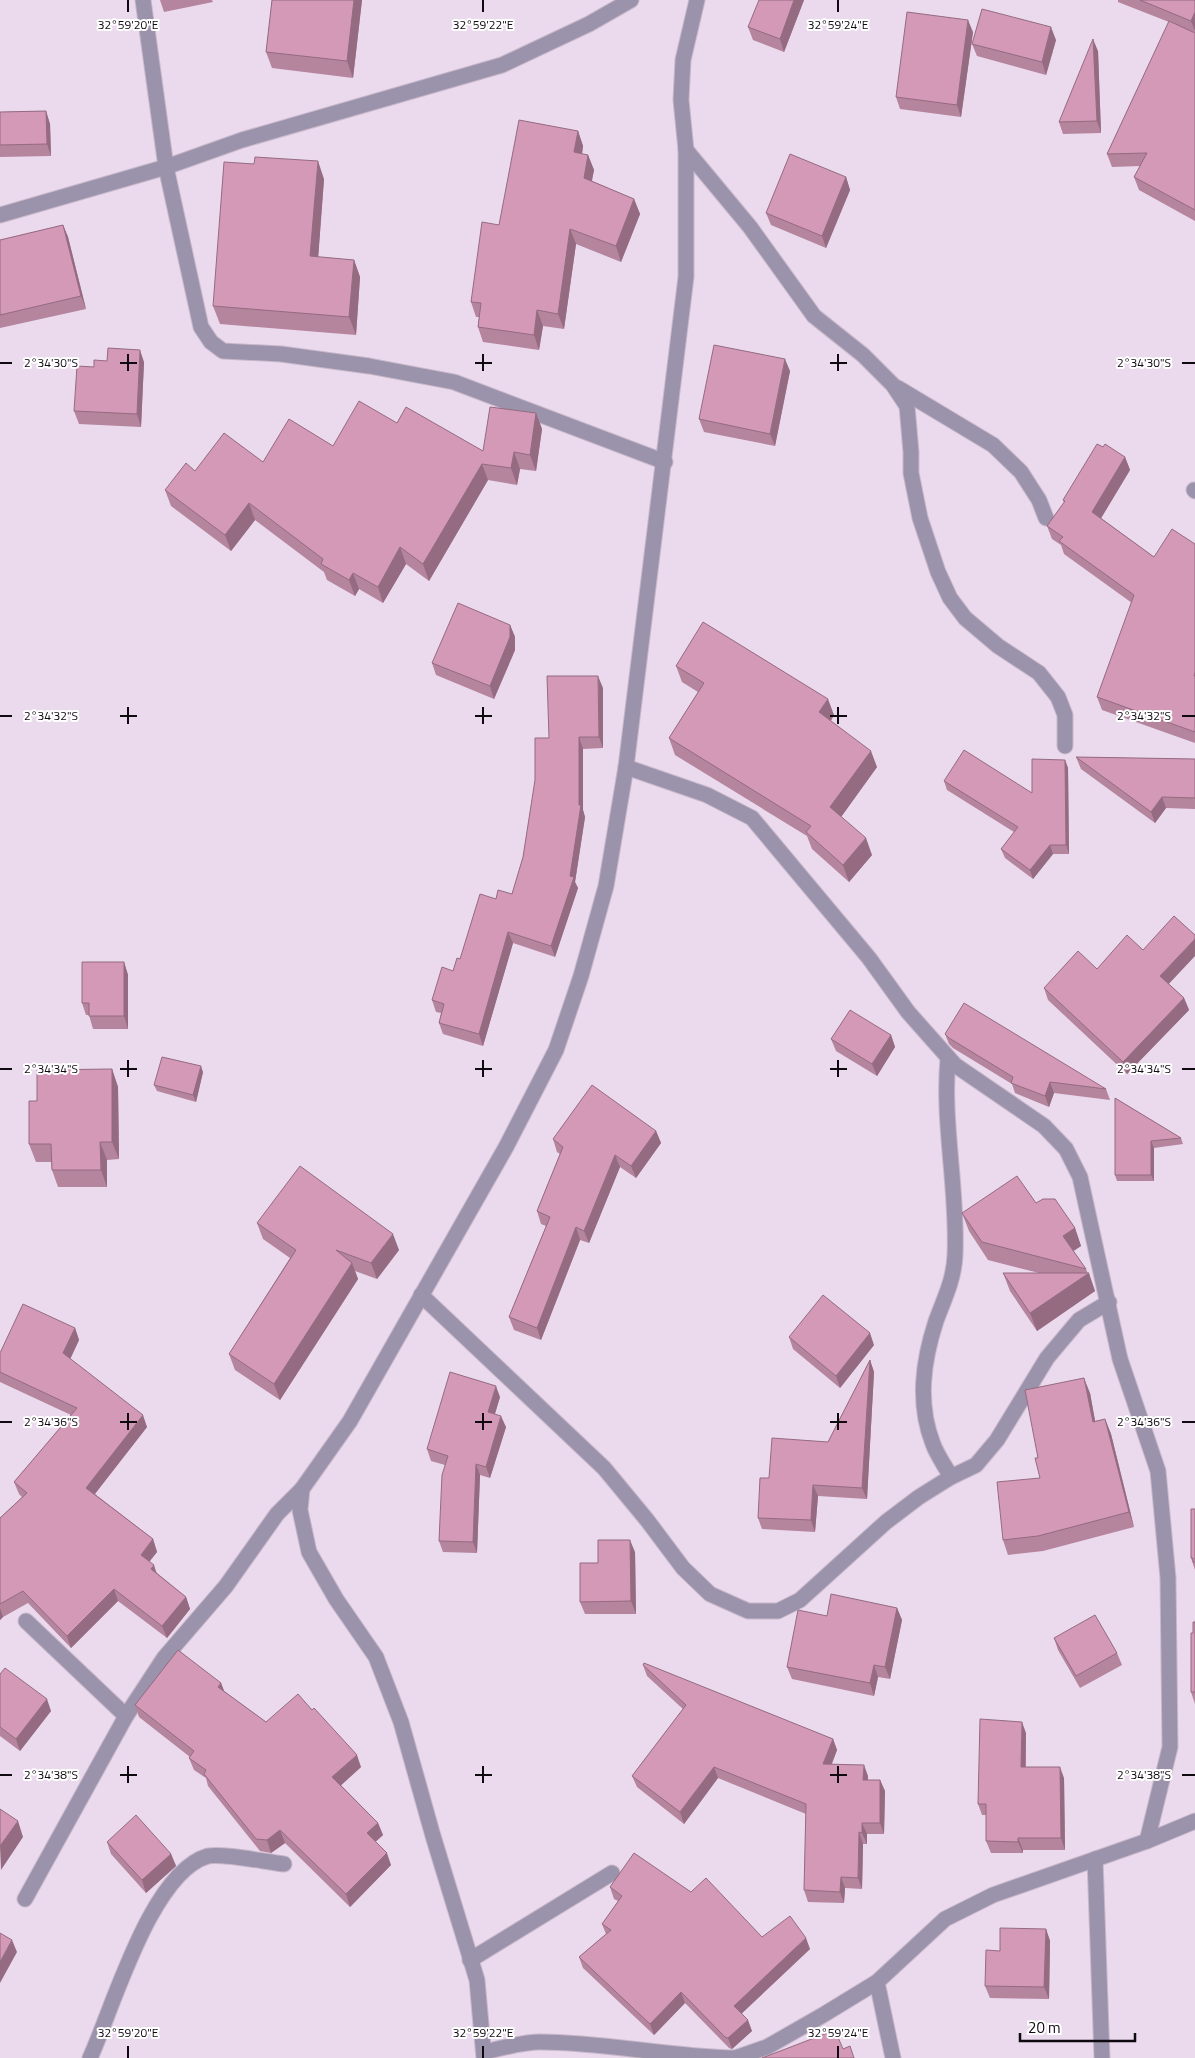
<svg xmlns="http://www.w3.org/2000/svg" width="1195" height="2058" font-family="'Titillium Web',sans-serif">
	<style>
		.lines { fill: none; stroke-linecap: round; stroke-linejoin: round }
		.street-casing { stroke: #c8b8ca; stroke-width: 17 }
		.street { stroke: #9b93ab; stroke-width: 15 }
		.wall { fill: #b5849d }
		.shaded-wall { fill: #946b80 }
		.building { fill: #d399b7; stroke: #946b80 }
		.ticks { fill: none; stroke: #0f0910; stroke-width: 2 }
		.ticks-label { font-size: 12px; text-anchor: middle; fill: #0f0910; stroke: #fff; stroke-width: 4; stroke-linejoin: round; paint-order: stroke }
	</style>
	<rect width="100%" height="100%" fill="#ebd9ed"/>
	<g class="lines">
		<g class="street-casing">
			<g id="street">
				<path d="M143,0L166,167L201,327L211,342L223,351L281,354L369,366L454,382L665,462"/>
				<path d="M686,150L750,227L814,316L863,355L893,385L907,406L911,452V473L920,518L938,572L950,598L965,618L998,646L1039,673L1058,697L1065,715V746"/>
				<path d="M0,215L166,167L242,140L502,65L589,24L631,0"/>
				<path d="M898,388L993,445L1021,472L1039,500L1046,518"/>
				<path d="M1194,490L1195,491"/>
				<path d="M626,767L707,795L752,818L869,958L908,1012L955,1065L1044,1126L1066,1149L1080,1177L1120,1359L1158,1471L1168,1578L1170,1747L1147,1841"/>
				<path d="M948,1058C942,1124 958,1189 955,1255C954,1280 944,1299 936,1321C923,1361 917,1403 933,1444C937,1455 945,1466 951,1477"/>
				<path d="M421,1295L604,1468L647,1520L683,1568L710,1594L748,1611H778L800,1600L886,1522L919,1497L951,1477L976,1465L997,1440L1047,1358L1079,1320L1109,1302"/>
				<path d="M26,1621L126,1716"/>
				<path d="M1095,1859L1102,2058"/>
				<path d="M25,1899L126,1716L164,1658L226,1586L277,1514L302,1489"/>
				<path d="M470,1960L612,1873"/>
				<path d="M877,1982L893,2058"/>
				<path d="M484,2052C502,2048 522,2042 540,2042C605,2042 669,2057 734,2058"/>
				<path d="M90,2058C113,2008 151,1872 208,1856C223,1853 266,1862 284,1864"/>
				<path d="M484,2058L477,1980L433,1836L401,1722L376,1657L336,1599L309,1552L300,1510L302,1489L350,1421L506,1147L556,1050L581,976L606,886L626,767L686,277V150L681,100L683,60L697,0"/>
				<path d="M735,2058L767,2047L823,2015L877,1982L945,1919L993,1895L1147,1841L1195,1821"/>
			</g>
		</g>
		<use href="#street" class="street"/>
	</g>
	<g class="wall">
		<path d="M160,0H212L213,2L164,12Z"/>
		<path d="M272,0H362L353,78L272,68L266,52Z"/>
		<path d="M804,0L784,52L753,40L748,27Z"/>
		<path d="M1118,0H1195V221L1139,190L1134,177L1140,166L1112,167L1107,154L1169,22L1118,2Z"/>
		<path d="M973,32L961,117L900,109L896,97Z"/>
		<path d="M1056,40L1046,75L977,56L972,44Z"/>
		<path d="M1098,51L1101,133L1063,134L1059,122Z"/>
		<path d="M46,111L50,124L51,156L0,157V112Z"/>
		<path d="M578,131L583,146L582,154L588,155L594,170L592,181L634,199L640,214L621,262L576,244L564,329L543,326L539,350L483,342L478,327L479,317H476L471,302L499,225Z"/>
		<path d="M846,177L850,190L826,248L771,225L766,213Z"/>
		<path d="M324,179L318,257L354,260L360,277L356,335L220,324L213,306Z"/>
		<path d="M63,225L68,237L86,309L0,328V240Z"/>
		<path d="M144,362L141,427L79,424L74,411L94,367Z"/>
		<path d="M790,371L775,446L704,432L699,419Z"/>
		<path d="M536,413L542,429L536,471L520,469L517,485L488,480L429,581L406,564L383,603L359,589L355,596L327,580L324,572L255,520L231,551L171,506L165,490L195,471L263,462L333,446L397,423L483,451Z"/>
		<path d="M1103,447L1125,457L1130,470L1101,518L1154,557L1195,544V743L1102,710L1097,697L1132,603L1064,554L1061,545L1052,539L1047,526L1064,503L1063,500Z"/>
		<path d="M510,625L515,637V650L494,699L436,675L432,663Z"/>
		<path d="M676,666L834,715L831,721L877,767L841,817L872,855L849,882L812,849L807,836L675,755L669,738L698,692L682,682Z"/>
		<path d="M603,688V748L583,749V810L585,817L575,882L578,888L555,957L513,943L483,1046L443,1034L439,1023L441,1013L436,1012L432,1000L453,971L460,959L496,899L512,894L523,857L549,738Z"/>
		<path d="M1076,757L1195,759V809L1166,808L1155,823L1081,769Z"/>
		<path d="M1065,760L1068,768L1069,854H1053L1033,879L1005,858L1001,849L1014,832L947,790L944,781L1032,793Z"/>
		<path d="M1143,950L1169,984L1184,998L1189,1010L1127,1074L1048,1000L1044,988L1097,969Z"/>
		<path d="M124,962L128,975V1029H93L89,1015H86L82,1003Z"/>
		<path d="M945,1034L1106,1089L1110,1100L1054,1093L1049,1107L1015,1093L1012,1084L953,1048L949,1044Z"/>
		<path d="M891,1035L895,1047L877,1076L836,1051L831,1039Z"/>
		<path d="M112,1069L118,1087L119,1159L107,1160V1187H58L52,1170L51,1162H36L29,1144L37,1101Z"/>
		<path d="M203,1072L196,1102L157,1091L154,1085Z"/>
		<path d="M1115,1098L1181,1138L1183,1144L1154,1148V1181H1117L1115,1175Z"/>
		<path d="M656,1131L661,1143L636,1178L620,1167L589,1243L580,1240L541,1340L514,1330L509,1317L546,1226L541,1224L537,1211L560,1154L557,1152L553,1139Z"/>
		<path d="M1036,1203L1075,1228L1081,1246L1073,1251L1086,1269L1095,1291L1037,1331L1010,1291L1003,1273H1039L988,1260L969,1231L962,1213Z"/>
		<path d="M257,1223L399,1250L377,1279L355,1271L358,1279L280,1400L235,1370L229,1354L290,1258L263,1239Z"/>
		<path d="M75,1328L79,1340L70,1359L147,1427L95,1494L153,1539L157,1552L149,1562L157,1573L186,1597L190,1609L167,1638L118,1601L71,1648L28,1603L3,1617L0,1620V1518L22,1497L19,1494L14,1482L71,1415L0,1382V1353Z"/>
		<path d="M789,1337L874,1345L840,1388L793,1349Z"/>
		<path d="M870,1360L874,1372L867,1499L818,1496L815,1532L762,1529L758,1518L769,1478L828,1442Z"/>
		<path d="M1090,1393L1095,1421L1105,1419L1111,1434L1134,1527L1043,1551L1008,1555L1003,1540L1040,1478L1038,1458Z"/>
		<path d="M500,1397L495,1414L506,1427L490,1478L480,1475L477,1553L443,1552L439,1541L445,1465L431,1461L427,1449Z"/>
		<path d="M1195,1509V1570L1191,1558Z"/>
		<path d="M635,1552L636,1614H585L580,1602L598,1563Z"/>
		<path d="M897,1608L902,1620L890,1679L878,1677L874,1696L792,1679L787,1667L827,1616Z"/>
		<path d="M1195,1622V1704L1191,1692L1193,1633Z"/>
		<path d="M1054,1638L1117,1653L1122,1665L1080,1688L1058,1650Z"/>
		<path d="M643,1665L833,1739L837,1750L832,1764L868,1776V1780H880L885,1791L884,1834H867V1844H863L862,1889L845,1888L844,1903L808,1902L804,1890L806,1814L718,1778L684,1824L637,1787L632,1776L683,1709L647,1676Z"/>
		<path d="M0,1674L51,1711L20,1751L0,1736Z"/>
		<path d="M221,1683L224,1691L266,1722L361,1767L341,1785L378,1823L383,1835L375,1842L391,1865L350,1907L285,1843L271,1853L260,1851L208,1786L206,1778L194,1770L189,1758L190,1757L139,1717L135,1705Z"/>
		<path d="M1026,1733V1767L1064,1778L1065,1850H1023V1853H991L986,1841V1815H982L978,1804Z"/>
		<path d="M107,1842L171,1854L176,1866L146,1893L111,1854Z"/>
		<path d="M610,1887L691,1892L762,1937L810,1949L742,2013L752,2031L732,2049L729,2048L685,2003L654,2035L583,1968L579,1957L606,1934L602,1924L618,1901L614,1899Z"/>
		<path d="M1046,1929L1050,1941L1049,1999L990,1998L985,1986L1000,1951Z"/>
	</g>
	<g class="shaded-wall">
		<path d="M354,0H362L353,78L347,61Z"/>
		<path d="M794,0H804L784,52L780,39Z"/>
		<path d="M1195,12V31L1191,21Z"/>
		<path d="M968,20L973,32L961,117L957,105Z"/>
		<path d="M1051,27L1056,40L1046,75L1042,62Z"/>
		<path d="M1093,39L1098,51L1101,133L1097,121Z"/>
		<path d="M46,111L50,124L51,156L47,144Z"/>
		<path d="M578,131L583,146L580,167L574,152Z"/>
		<path d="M588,155L594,170L589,193L584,178Z"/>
		<path d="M318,161L324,179L317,274L310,256Z"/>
		<path d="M846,177L850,190L826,248L822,236Z"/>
		<path d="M634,199L640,214L621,262L616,246Z"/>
		<path d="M63,225L68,237L86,309L81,296Z"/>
		<path d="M570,229L576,244L564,329L558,314Z"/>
		<path d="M354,260L360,277L356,335L349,317Z"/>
		<path d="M537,310L543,326L539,350L534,335Z"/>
		<path d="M140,350L144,362L141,427L137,414Z"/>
		<path d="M785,359L790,371L775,446L770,434Z"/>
		<path d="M536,413L542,429L536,471L530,455Z"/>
		<path d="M514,452L520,469L517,485L511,468Z"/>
		<path d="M1125,457L1130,470L1097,525L1092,512Z"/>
		<path d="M482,464L488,480L429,581L423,564Z"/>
		<path d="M249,503L255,520L231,551L225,535Z"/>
		<path d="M400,547L406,564L383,603L378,587Z"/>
		<path d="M353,573L359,589L355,596L349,580Z"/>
		<path d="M510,625L515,637V650L494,699L490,686Z"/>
		<path d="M598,676L603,688V748L599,737Z"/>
		<path d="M828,699L834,715L825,729L819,712Z"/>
		<path d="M579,737L583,749V810L585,817L575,882L578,888L555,957L551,946L570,876L579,805Z"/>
		<path d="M871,751L877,767L836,824L830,807Z"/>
		<path d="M1065,760L1068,768L1069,854L1066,845Z"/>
		<path d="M1162,797L1166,808L1155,823L1151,812Z"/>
		<path d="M866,838L872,855L849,882L843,865Z"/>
		<path d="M1050,845L1053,854L1033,879L1030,870Z"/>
		<path d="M508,932L513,943L483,1046L479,1034Z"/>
		<path d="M1195,939V956L1165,988L1160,976Z"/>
		<path d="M124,962L128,975V1029L124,1016Z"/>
		<path d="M1184,998L1189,1010L1127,1074L1123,1062Z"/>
		<path d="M891,1035L895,1047L877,1076L872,1064Z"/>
		<path d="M201,1066L203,1072L196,1102L193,1095Z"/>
		<path d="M112,1069L118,1087L119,1159L112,1142Z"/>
		<path d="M1050,1082L1054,1093L1049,1107L1045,1096Z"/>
		<path d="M656,1131L661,1143L636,1178L631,1166Z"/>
		<path d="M1151,1141L1154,1148V1181L1151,1175Z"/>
		<path d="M100,1142L107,1160V1187L101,1170Z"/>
		<path d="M615,1155L620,1167L589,1243L584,1231Z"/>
		<path d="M576,1227L580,1240L541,1340L537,1328Z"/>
		<path d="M1075,1228L1081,1246L1069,1254L1063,1236Z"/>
		<path d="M393,1234L399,1250L377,1279L371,1263Z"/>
		<path d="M352,1263L358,1279L280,1400L274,1384Z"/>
		<path d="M1089,1273L1095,1291L1037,1331L1030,1313Z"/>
		<path d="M75,1328L79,1340L67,1366L63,1353Z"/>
		<path d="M870,1333L874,1345L840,1388L836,1376Z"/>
		<path d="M870,1360L874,1372L867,1499L862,1488Z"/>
		<path d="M1084,1378L1090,1393L1098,1437L1093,1422Z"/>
		<path d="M496,1386L500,1397L492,1423L488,1412Z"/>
		<path d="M143,1415L147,1427L90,1500L86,1488Z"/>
		<path d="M501,1416L506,1427L490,1478L486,1467Z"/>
		<path d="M1105,1419L1111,1434L1134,1527L1129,1512Z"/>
		<path d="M476,1464L480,1475L477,1553L473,1542Z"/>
		<path d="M813,1485L818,1496L815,1532L811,1520Z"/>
		<path d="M153,1539L157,1552L145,1567L141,1555Z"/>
		<path d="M630,1540L635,1552L636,1614L631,1601Z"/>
		<path d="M154,1565L158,1578L151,1569Z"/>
		<path d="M114,1589L118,1601L71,1648L67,1636Z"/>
		<path d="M186,1597L190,1609L167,1638L162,1626Z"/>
		<path d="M0,1608L3,1617L0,1620Z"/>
		<path d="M897,1608L902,1620L890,1679L885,1667Z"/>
		<path d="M874,1665L878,1677L874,1696L870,1683Z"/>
		<path d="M221,1683L226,1696L218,1687Z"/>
		<path d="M47,1699L51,1711L20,1751L16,1739Z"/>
		<path d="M1022,1722L1026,1733L1025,1778L1021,1767Z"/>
		<path d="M833,1739L837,1750L827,1775L823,1764Z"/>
		<path d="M357,1755L361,1767L337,1789L332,1777Z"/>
		<path d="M864,1765L868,1776L867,1791L863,1780Z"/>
		<path d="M714,1767L718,1778L684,1824L680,1812Z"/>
		<path d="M1060,1767L1064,1778L1065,1850L1061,1838Z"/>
		<path d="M880,1780L885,1791L884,1834L880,1823Z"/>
		<path d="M18,1821L23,1837L1,1870L0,1846Z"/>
		<path d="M378,1823L383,1835L371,1846L367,1833Z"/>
		<path d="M862,1823L867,1834V1844L862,1833Z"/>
		<path d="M280,1830L285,1843L271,1853L267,1840Z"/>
		<path d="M859,1832L863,1844L862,1889L858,1878Z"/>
		<path d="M1018,1838L1023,1850V1853L1018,1842Z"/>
		<path d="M387,1853L391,1865L350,1907L346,1894Z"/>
		<path d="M171,1854L176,1866L146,1893L142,1880Z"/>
		<path d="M841,1877L845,1888L844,1903L840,1892Z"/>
		<path d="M1046,1929L1050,1941L1049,1999L1044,1987Z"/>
		<path d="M806,1938L810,1949L738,2017L734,2006Z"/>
		<path d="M12,1940L17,1952L0,1983V1962Z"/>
		<path d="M681,1992L685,2003L654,2035L650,2024Z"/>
		<path d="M748,2020L752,2031L732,2049L728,2038Z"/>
	</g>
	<g class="building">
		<path d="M272,0H354L347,61L266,52Z"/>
		<path d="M759,0H794L780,39L748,27Z"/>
		<path d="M1140,0H1195V12L1191,21Z"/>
		<path d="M982,9L1051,27L1042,62L972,44Z"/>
		<path d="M907,12L968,20L957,105L896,97Z"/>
		<path d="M1169,21L1195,33V210L1134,177L1147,153L1107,154Z"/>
		<path d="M1093,39L1097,121L1059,122Z"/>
		<path d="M46,111L47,144L0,145V112Z"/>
		<path d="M519,120L578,131L574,152L588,155L584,178L634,199L616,246L570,229L558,314L537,310L534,335L478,327L481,303L471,302L482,222L499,225Z"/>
		<path d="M790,154L846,177L822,236L766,213Z"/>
		<path d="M255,157L318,161L310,256L354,260L349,317L213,306L224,162L254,164Z"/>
		<path d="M63,225L81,296L0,315V240Z"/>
		<path d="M714,345L785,359L770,434L699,419Z"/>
		<path d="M108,348L140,350L137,414L74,411L77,366L94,367V360L107,361Z"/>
		<path d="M359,401L397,423L406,407L483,451L490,407L536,413L530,455L514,452L511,468L482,464L423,564L400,547L378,587L353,573L349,580L321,564L323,559L249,503L225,535L165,490L186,463L195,471L224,433L263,462L289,419L333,446Z"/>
		<path d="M1097,444L1103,447L1105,444L1125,457L1092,512L1154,557L1172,529L1195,544V672L1194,676H1195V732L1097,697L1134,595L1059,541L1063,537L1047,526L1065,501L1063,500Z"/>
		<path d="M458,603L510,625V637L490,686L432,663Z"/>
		<path d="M703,622L828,699L819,712L871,751L830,807L866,838L843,865L806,832L811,826L669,738L704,683L676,666Z"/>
		<path d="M547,676H598L599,737H579V805H581L570,876L574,877L551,946L508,932L479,1034L439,1023L444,1004L432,1000L442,967L453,971L457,958L460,959L480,894L496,899L498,890L512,894L523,857L535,780V738H549Z"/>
		<path d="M964,750L1032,793V759L1065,760L1066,845H1050L1030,870L1001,849L1018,827L944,781Z"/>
		<path d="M1076,757L1195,759V798L1162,797L1151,812Z"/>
		<path d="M1174,916L1195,935V939L1160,976L1184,998L1123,1062L1044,988L1078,951L1097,969L1127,935L1143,950Z"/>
		<path d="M82,962H124V1016H89V1003H82Z"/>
		<path d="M964,1003L1106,1089L1050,1082L1045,1096L1011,1083L1013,1077L949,1038L945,1034Z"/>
		<path d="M850,1010L891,1035L872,1064L831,1039Z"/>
		<path d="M162,1057L201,1066L193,1095L154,1085Z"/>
		<path d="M112,1069V1142H100L101,1170H52L51,1144H29V1101H37V1070Z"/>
		<path d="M592,1085L656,1131L631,1166L615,1155L584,1231L576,1227L537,1328L509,1317L550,1217L537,1211L563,1147L553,1139Z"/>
		<path d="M1115,1098L1181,1138L1151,1141V1175H1115Z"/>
		<path d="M300,1166L393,1234L371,1263L336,1250L352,1263L274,1384L229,1354L296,1250L257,1223Z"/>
		<path d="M1017,1176L1036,1203L1043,1199H1055L1075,1228L1063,1236L1086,1269L982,1242L962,1213Z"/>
		<path d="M1003,1273H1089L1030,1313Z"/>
		<path d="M823,1295L870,1333L836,1376L789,1337Z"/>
		<path d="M23,1304L75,1328L63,1353L143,1415L86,1488L153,1539L141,1555L154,1565L151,1569L186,1597L162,1626L114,1589L67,1636L23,1591L0,1604V1518L27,1493L14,1482L77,1408L0,1372V1353Z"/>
		<path d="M870,1360L862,1488L813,1485L811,1520L758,1518L760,1478H769L772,1438L828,1442Z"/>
		<path d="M450,1372L496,1386L488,1412L501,1416L486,1467L476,1464L473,1542L439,1541L442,1475L448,1456L427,1449Z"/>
		<path d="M1084,1378L1093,1422L1105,1419L1129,1512L1038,1536L1003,1540L997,1482L1040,1478L1035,1458H1038L1025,1390Z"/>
		<path d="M1191,1509H1195V1562H1193V1558H1191Z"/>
		<path d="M598,1540H630L631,1601L580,1602V1563H598Z"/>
		<path d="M831,1594L897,1608L885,1667L874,1665L870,1683L787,1667L798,1610L827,1616Z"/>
		<path d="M1095,1615L1117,1653L1076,1676L1054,1638Z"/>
		<path d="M1193,1622H1195V1692H1191V1633H1193Z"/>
		<path d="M178,1650L221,1683L218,1687L266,1722L298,1694L312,1710L314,1708L357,1755L332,1777L378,1823L367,1833L387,1853L346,1894L280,1830L267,1840L256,1839L204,1774L206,1770L189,1758L194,1751L135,1705Z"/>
		<path d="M644,1663L833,1739L823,1764L864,1765L863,1780H880V1823H862V1833L859,1832L858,1878L841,1877L840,1892L804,1890L806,1804L714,1767L680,1812L632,1776L686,1705L643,1665Z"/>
		<path d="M5,1668L47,1699L16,1739L0,1727V1674Z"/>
		<path d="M980,1719L1022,1722L1021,1767H1060L1061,1838H1018V1842L986,1841V1804H978Z"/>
		<path d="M0,1809L18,1821L0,1846Z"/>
		<path d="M136,1815L171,1854L142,1880L107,1842Z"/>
		<path d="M634,1853L691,1892L706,1878L762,1937L790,1916L806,1938L734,2006L748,2020L728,2038L725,2037L681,1992L650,2024L579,1957L611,1930L602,1924L622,1896L610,1887Z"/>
		<path d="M1000,1928L1046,1929L1044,1987L985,1986L986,1950L1000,1951Z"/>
		<path d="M0,1933L12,1940L0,1962Z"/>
		<path d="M835,2030L843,2049L850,2046L854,2058H762Z"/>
	</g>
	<path class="ticks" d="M128,0V12M483,0V12M838,0V12M128,354V371M483,354V371M838,354V371M0,363H12M120,363H137M475,363H492M830,363H847M1182,363H1195M128,707V724M483,707V724M838,707V724M0,716H12M120,716H137M475,716H492M830,716H847M1182,716H1195M128,1060V1077M483,1060V1077M838,1060V1077M0,1069H12M120,1069H137M475,1069H492M830,1069H847M1182,1069H1195M128,1413V1430M483,1413V1430M838,1413V1430M0,1422H12M120,1422H137M475,1422H492M830,1422H847M1182,1422H1195M128,1766V1783M483,1766V1783M838,1766V1783M0,1775H12M120,1775H137M475,1775H492M830,1775H847M1182,1775H1195M128,2046V2058M483,2046V2058M838,2046V2058"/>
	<g class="ticks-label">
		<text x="128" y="29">32°59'20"E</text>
		<text x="483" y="29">32°59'22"E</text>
		<text x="838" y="29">32°59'24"E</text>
		<text x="51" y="367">2°34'30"S</text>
		<text x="1144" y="367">2°34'30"S</text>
		<text x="51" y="720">2°34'32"S</text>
		<text x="1144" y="720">2°34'32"S</text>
		<text x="51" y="1073">2°34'34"S</text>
		<text x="1144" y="1073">2°34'34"S</text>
		<text x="51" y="1426">2°34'36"S</text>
		<text x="1144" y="1426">2°34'36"S</text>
		<text x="51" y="1779">2°34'38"S</text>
		<text x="1144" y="1779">2°34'38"S</text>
		<text x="128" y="2037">32°59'20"E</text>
		<text x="483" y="2037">32°59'22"E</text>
		<text x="838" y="2037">32°59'24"E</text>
	</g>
	<path d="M1020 2033v8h115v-8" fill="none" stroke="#0f0910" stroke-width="2.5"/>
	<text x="1028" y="2033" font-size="15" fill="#0f0910" stroke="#ffffff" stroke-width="4" paint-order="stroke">20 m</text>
</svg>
